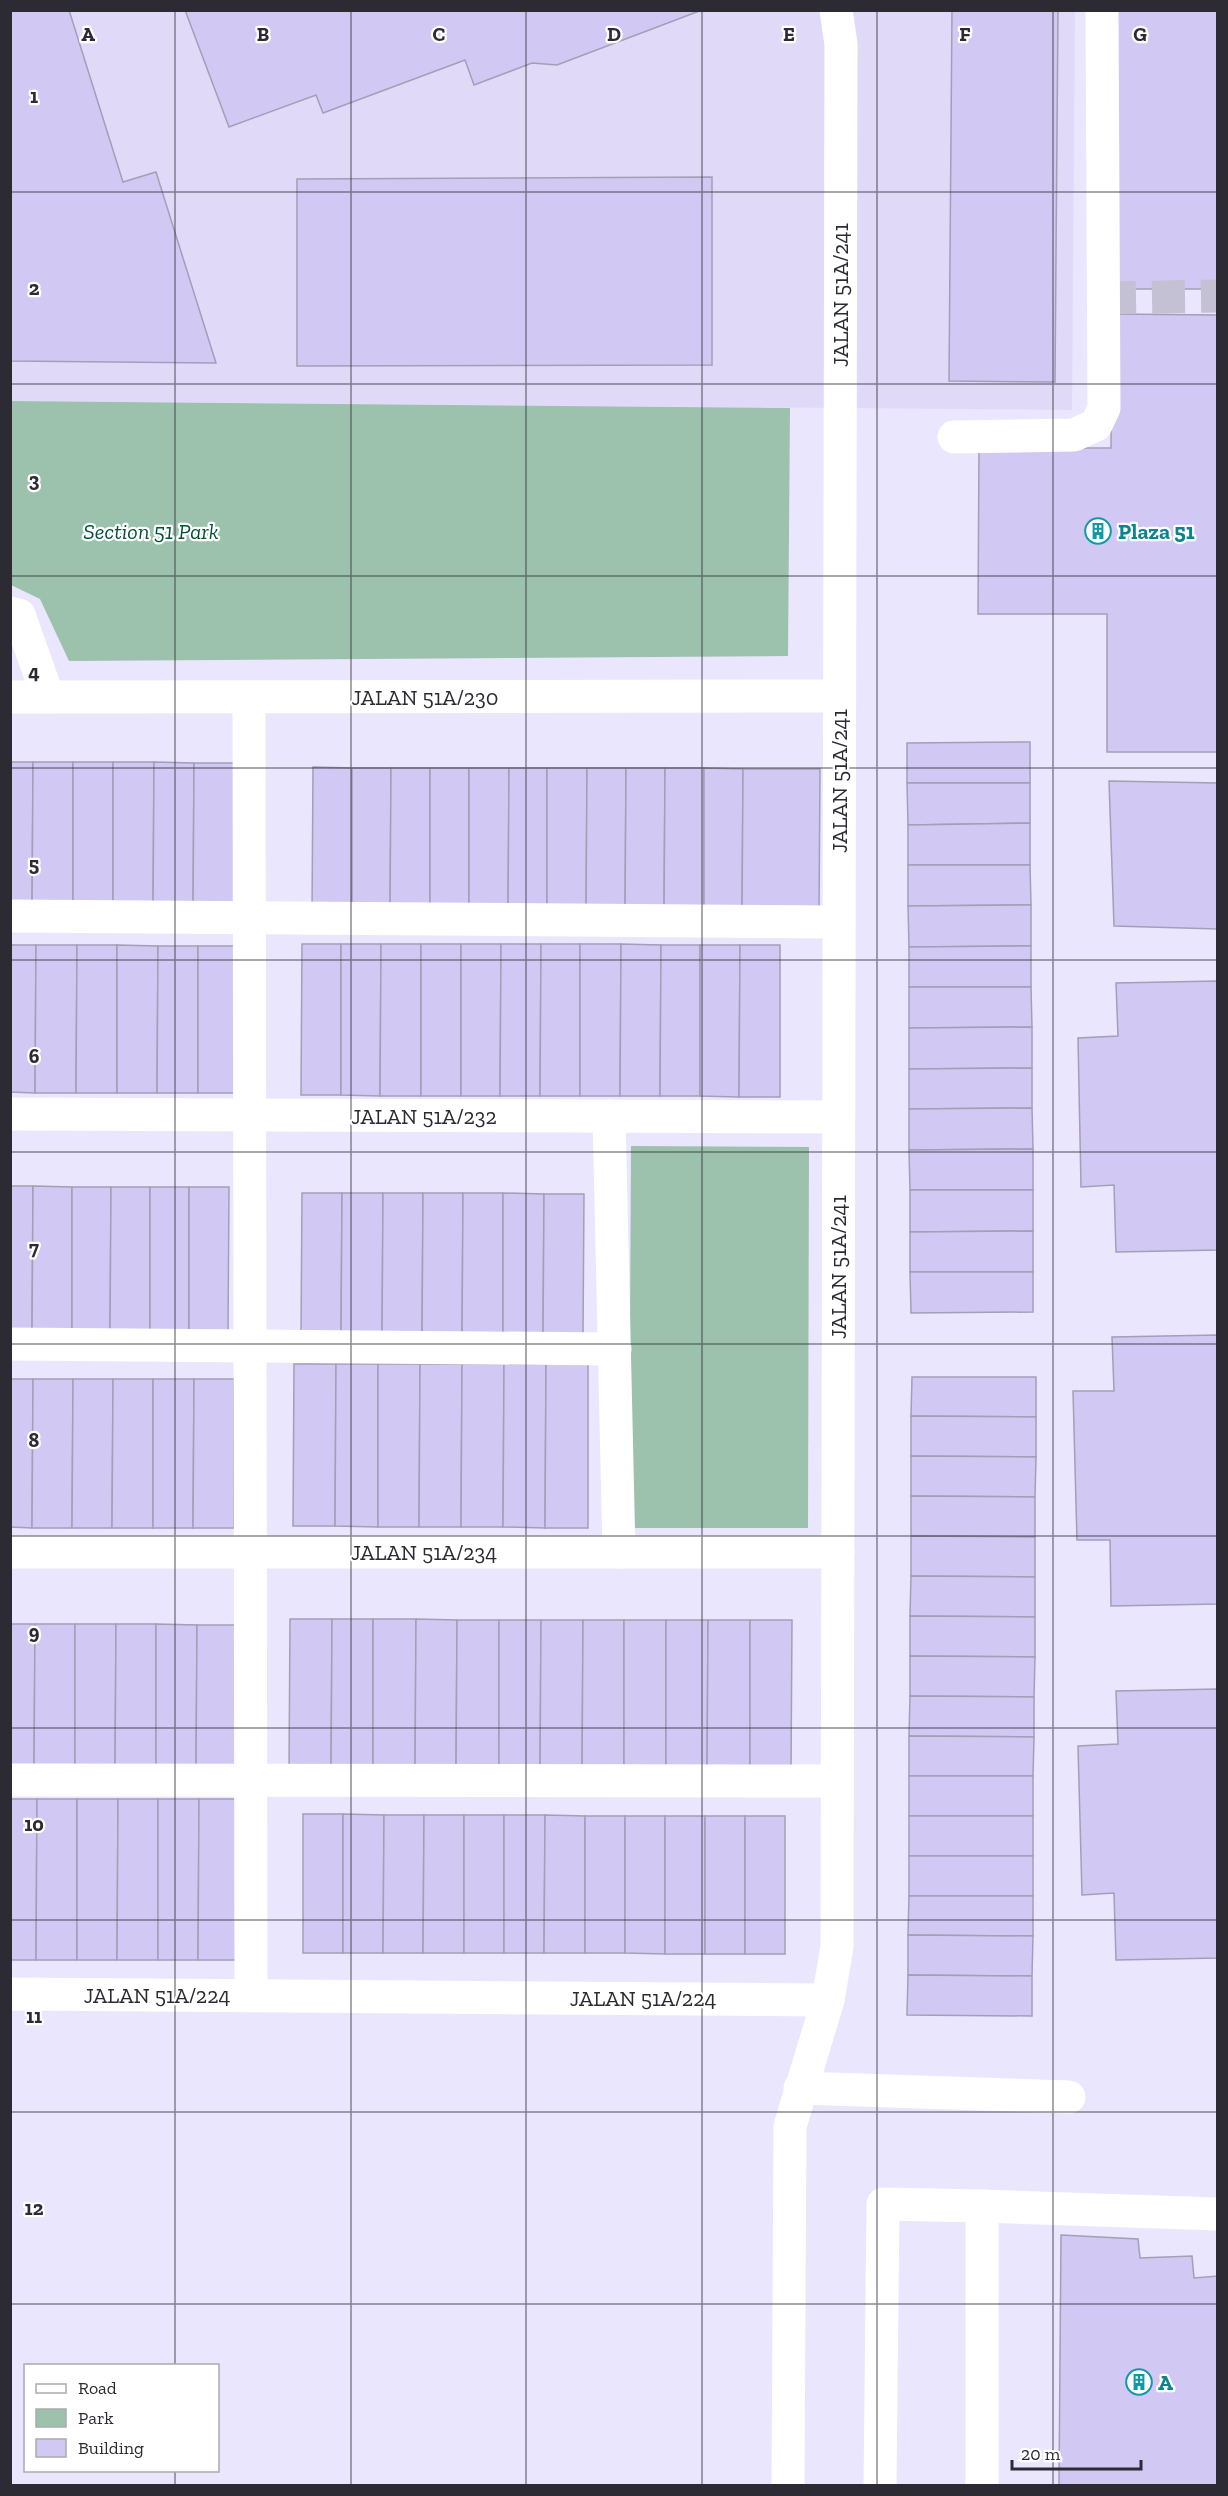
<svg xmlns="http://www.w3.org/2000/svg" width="1228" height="2496" font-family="'Zilla Slab',serif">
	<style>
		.built { fill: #e0daf8 }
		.green { fill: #9cc2ad }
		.building { fill: #d1c9f3; stroke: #a39fb5; stroke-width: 1.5 }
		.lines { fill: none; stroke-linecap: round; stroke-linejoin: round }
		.minor-tunnel { stroke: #c4c1d5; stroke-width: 33; stroke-dasharray: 33 16; stroke-linecap: butt }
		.minor { stroke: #fff; stroke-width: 33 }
		.grid { fill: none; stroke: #2c2b33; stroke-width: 1.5; stroke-opacity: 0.55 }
		.labels { text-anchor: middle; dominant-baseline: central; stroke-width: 4.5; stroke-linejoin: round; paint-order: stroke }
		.street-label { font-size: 22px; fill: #2c2b33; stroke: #fff }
		.park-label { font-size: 22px; font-style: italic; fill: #005436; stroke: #fff }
		.culture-label { font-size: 22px; font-weight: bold; fill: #0d838f; stroke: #fff; text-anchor: start }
		.grid-label { font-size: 20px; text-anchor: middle; font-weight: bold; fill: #2c2b33; stroke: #fff; stroke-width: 4.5; stroke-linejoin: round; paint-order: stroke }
	</style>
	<rect width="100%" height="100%" fill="#eae6fd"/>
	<path class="built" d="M11,11H1075L1072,410L11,401Z"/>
	<g class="green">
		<path d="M10,401L790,408L788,656L69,661L40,599L11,585Z"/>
		<path d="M631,1146L809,1147L808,1528H629Z"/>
	</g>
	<g class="building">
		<path d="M10,10H69L123,182L156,172L216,363L10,361Z"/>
		<path d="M185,10H702L557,65L532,63L474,85L465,60L323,113L316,95L229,127Z"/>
		<path d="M952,10H1058L1055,382L949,381Z"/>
		<rect x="1114" y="10" width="104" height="279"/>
		<path d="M712,177V365L297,366V179Z"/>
		<path d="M1112,314L1218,315V752H1107V614H978L979,448H1111Z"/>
		<path d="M1030,742V783H907V743Z"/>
		<path d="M10,762H33L32,912H10Z"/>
		<path d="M33,762H73V913L32,912Z"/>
		<rect x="73" y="762" width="40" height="151"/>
		<path d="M113,762H154L153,913H113Z"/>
		<path d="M154,762L194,763L193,913H153Z"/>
		<path d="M194,763H234V913H193Z"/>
		<path d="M313,767L352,768V913H312Z"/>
		<path d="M352,768H391L390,913H352Z"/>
		<path d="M391,768H430V913H390Z"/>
		<path d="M430,768H469V914L430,913Z"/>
		<path d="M469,768H509L508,914H469Z"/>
		<path d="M509,768H547V914H508Z"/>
		<path d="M547,768H587L586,914H547Z"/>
		<path d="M587,768H626L625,915L586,914Z"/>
		<path d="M626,768H665L664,915H625Z"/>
		<path d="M665,768H704V915H664Z"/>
		<path d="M704,768L743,769L742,915H704Z"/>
		<path d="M743,769H820L819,915H742Z"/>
		<path d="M1109,781L1218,783V929L1114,926Z"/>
		<path d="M907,783H1030V823L908,825Z"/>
		<path d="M1030,823V865H908V825Z"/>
		<path d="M908,865H1030L1031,905L908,906Z"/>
		<path d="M1031,905V946L909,947L908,906Z"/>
		<path d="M302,944H341V1095H301Z"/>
		<path d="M341,944H381L380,1096L341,1095Z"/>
		<path d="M381,944H421V1096H380Z"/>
		<rect x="421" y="944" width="40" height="152"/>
		<path d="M461,944H501L500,1096H461Z"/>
		<path d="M501,944H541L540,1096H500Z"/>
		<path d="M541,944H580V1096H540Z"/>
		<path d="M580,944H621L620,1096H580Z"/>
		<path d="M621,944L661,945L660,1096H620Z"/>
		<path d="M10,945H36L35,1093L10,1092Z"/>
		<path d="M36,945H77L76,1093H35Z"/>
		<path d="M77,945H117V1093H76Z"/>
		<path d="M117,945L158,946L157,1093H117Z"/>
		<path d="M661,945H700V1096H660Z"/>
		<path d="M700,945H740L739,1097L700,1096Z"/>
		<path d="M740,945H780V1097H739Z"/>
		<path d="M158,946H198V1093H157Z"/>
		<path d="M198,946H239L238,1093H198Z"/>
		<path d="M1031,946V987H909V947Z"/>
		<path d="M1218,981V1250L1116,1252L1114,1185L1081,1187L1078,1038L1118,1036L1116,983Z"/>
		<path d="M909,987H1031L1032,1027L909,1028Z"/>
		<path d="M1032,1027V1068L909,1069V1028Z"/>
		<path d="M1032,1068V1108L909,1109V1069Z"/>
		<path d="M1032,1108L1033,1149L909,1150V1109Z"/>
		<path d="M1033,1149V1190H910L909,1150Z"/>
		<path d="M10,1186H33L32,1334H10Z"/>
		<path d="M33,1186L72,1187V1334H32Z"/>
		<path d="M72,1187H111L110,1334H72Z"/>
		<path d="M111,1187H150V1334H110Z"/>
		<path d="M150,1187H189V1335L150,1334Z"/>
		<path d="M189,1187H229L228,1335H189Z"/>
		<path d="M910,1190H1033V1231L910,1232Z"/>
		<path d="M302,1193H342L341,1337L301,1336Z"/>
		<path d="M342,1193H383L382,1337H341Z"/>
		<path d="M383,1193H423L422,1337H382Z"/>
		<path d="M423,1193H463L462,1337H422Z"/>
		<path d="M463,1193H503V1337H462Z"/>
		<path d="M503,1193L544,1194L543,1337H503Z"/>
		<path d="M544,1194H584L583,1337H543Z"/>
		<path d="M1033,1231V1272H910V1232Z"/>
		<path d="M910,1272H1033V1312L911,1313Z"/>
		<path d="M1218,1335V1604L1111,1606L1110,1540H1077L1073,1391H1114L1112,1337Z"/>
		<path d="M294,1364H336L335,1526H293Z"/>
		<path d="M336,1364H378V1527L335,1526Z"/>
		<path d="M378,1364H420L419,1527H378Z"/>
		<path d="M420,1364H462L461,1527H419Z"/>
		<path d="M462,1364H504L503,1527H461Z"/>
		<path d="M504,1364H546L545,1528L503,1527Z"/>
		<path d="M546,1364H588V1528H545Z"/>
		<path d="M912,1377H1036V1417L911,1416Z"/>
		<path d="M10,1379H33L32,1528L10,1527Z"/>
		<path d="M33,1379H73L72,1528H32Z"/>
		<path d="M73,1379H113L112,1528H72Z"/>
		<path d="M113,1379H153V1528H112Z"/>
		<path d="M153,1379H194L193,1528H153Z"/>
		<path d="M194,1379H234V1528H193Z"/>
		<path d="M911,1416L1036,1417V1457L911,1456Z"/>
		<path d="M911,1456L1036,1457L1035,1497L911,1496Z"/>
		<path d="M911,1496L1035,1497V1537L911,1536Z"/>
		<path d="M911,1536L1035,1537V1577L911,1576Z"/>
		<path d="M911,1576L1035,1577V1617L910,1616Z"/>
		<path d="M910,1616L1035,1617V1657L910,1656Z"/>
		<path d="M290,1619H332L331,1773H289Z"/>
		<path d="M332,1619H373V1773H331Z"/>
		<path d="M373,1619H416L415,1774L373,1773Z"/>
		<path d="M416,1619L457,1620L456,1774H415Z"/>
		<path d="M457,1620H499V1774H456Z"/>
		<path d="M499,1620H541L540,1774H499Z"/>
		<path d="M541,1620H583L582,1774H540Z"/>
		<path d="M583,1620H624V1774H582Z"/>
		<rect x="624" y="1620" width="42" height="154"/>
		<path d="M666,1620H708L707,1774H666Z"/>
		<path d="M708,1620H750V1774H707Z"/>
		<path d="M750,1620H792L791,1774H750Z"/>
		<path d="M10,1624H35L34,1767H10Z"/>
		<path d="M35,1624H75V1768L34,1767Z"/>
		<path d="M75,1624H116L115,1768H75Z"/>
		<path d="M116,1624H156V1768H115Z"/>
		<path d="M156,1624L197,1625L196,1768H156Z"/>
		<path d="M197,1625H237L236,1769L196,1768Z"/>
		<path d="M910,1656L1035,1657L1034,1697L910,1696Z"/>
		<path d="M1218,1689V1958L1116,1960L1114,1893L1082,1895L1078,1746L1118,1744L1116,1691Z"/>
		<path d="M910,1696L1034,1697V1737L909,1736Z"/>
		<path d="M909,1736L1034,1737L1033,1776H909Z"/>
		<rect x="909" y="1776" width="124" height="40"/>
		<path d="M10,1799H37L36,1960H10Z"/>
		<path d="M37,1799H77V1960H36Z"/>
		<path d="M77,1799H118L117,1960H77Z"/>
		<path d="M118,1799H158V1960H117Z"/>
		<path d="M158,1799H199L198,1960H158Z"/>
		<path d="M199,1799H239V1960H198Z"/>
		<rect x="303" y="1814" width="40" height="139"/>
		<path d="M343,1814L384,1815L383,1953H343Z"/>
		<path d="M384,1815H424L423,1953H383Z"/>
		<path d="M424,1815H464V1953H423Z"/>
		<rect x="464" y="1815" width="40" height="138"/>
		<path d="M504,1815H545L544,1953H504Z"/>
		<path d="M545,1815L585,1816V1953H544Z"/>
		<rect x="585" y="1816" width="40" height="137"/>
		<path d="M625,1816H665V1954L625,1953Z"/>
		<rect x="665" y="1816" width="40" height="138"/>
		<rect x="705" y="1816" width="40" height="138"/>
		<rect x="745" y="1816" width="40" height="138"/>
		<rect x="909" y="1816" width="124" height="40"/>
		<rect x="909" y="1856" width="124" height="40"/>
		<path d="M909,1896H1033V1936L908,1935Z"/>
		<path d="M908,1935L1033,1936L1032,1976L908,1975Z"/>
		<path d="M908,1975L1032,1976V2016L907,2015Z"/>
		<path d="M1061,2235L1138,2239L1140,2258L1192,2256L1194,2278L1218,2276V2486H1059Z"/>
	</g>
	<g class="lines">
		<path class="minor-tunnel" d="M1103,298L1218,296"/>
		<g class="minor">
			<path d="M954,437L1074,435L1096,425L1104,408L1102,10"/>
			<path d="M10,613L19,615L48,697"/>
			<path d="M10,697L839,696"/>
			<path d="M249,697L251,1995"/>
			<path d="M10,916L838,922"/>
			<path d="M10,1114L838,1117"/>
			<path d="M609,1116L619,1552"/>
			<path d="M10,1344L615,1349"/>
			<path d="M10,1552H838"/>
			<path d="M10,1780L837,1781"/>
			<path d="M10,1994L828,2000"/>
			<path d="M800,2088L1069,2097"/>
			<path d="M982,2206L1218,2214"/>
			<path d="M788,2486L790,2126L828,2000L837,1947L841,44L836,10"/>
			<path d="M880,2486L883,2204L982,2206V2486"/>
		</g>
	</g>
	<path class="grid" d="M175,10V2366M351,10V2486M526,10V2486M702,10V2486M877,10V2486M1053,10V2486M10,192H1218M10,384H1218M10,576H1218M10,768H1218M10,960H1218M10,1152H1218M10,1344H1218M10,1536H1218M10,1728H1218M10,1920H1218M10,2112H1218M10,2304H1218M175,2470V2486"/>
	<defs>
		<g id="building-ring" transform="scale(1.35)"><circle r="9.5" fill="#fff" stroke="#0f9aa8" stroke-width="1.5"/><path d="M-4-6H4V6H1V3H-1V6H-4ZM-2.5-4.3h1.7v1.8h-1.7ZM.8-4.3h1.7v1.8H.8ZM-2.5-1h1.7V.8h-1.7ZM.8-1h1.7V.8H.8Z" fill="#0f9aa8"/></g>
	</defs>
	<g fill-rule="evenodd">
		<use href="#building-ring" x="1098" y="531"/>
		<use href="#building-ring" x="1139" y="2382"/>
	</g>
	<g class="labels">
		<g class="street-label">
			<text transform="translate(840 295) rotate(-90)">JALAN 51A/241</text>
			<text x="425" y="697">JALAN 51A/230</text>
			<text transform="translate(839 781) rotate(-90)">JALAN 51A/241</text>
			<text x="424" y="1116">JALAN 51A/232</text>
			<text transform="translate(838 1267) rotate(-90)">JALAN 51A/241</text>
			<text x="424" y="1552">JALAN 51A/234</text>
			<text x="157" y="1995">JALAN 51A/224</text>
			<text x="643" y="1998">JALAN 51A/224</text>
		</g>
		<g class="park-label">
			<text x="151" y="531">Section 51 Park</text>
		</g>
		<g class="culture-label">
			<text x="1118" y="531">Plaza 51</text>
			<text x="1158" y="2382">A</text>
		</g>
	</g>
	<g class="grid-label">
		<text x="88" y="41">A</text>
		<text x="263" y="41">B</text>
		<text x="439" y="41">C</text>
		<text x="614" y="41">D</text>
		<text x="789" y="41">E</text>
		<text x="965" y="41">F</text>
		<text x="1140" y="41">G</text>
		<text x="34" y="103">1</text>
		<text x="34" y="295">2</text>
		<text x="34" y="487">3</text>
		<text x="34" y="679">4</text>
		<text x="34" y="871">5</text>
		<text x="34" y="1063">6</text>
		<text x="34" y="1255">7</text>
		<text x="34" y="1447">8</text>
		<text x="34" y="1639">9</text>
		<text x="34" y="1831">10</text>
		<text x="34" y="2023">11</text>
		<text x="34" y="2215">12</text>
	</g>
	<rect width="1228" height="2496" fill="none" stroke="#2c2b33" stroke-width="24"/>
	<rect x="24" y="2364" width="195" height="108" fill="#ffffff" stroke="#abaaad" stroke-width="1.5"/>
	<rect x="36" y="2384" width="30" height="9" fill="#ffffff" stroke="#abaaad" stroke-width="1.5"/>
	<text x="78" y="2394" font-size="18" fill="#2c2b33">Road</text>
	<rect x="36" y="2409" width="30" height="18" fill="#9cc2ad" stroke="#abaaad" stroke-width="1.5"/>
	<text x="78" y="2424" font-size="18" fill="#2c2b33">Park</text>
	<rect x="36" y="2439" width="30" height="18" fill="#d1c9f3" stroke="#abaaad" stroke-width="1.5"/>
	<text x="78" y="2454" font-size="18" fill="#2c2b33">Building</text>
	<path d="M1012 2460v9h129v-9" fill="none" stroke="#2c2b33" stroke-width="3"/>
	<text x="1021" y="2460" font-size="18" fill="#2c2b33" stroke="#ffffff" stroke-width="4.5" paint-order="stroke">20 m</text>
</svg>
